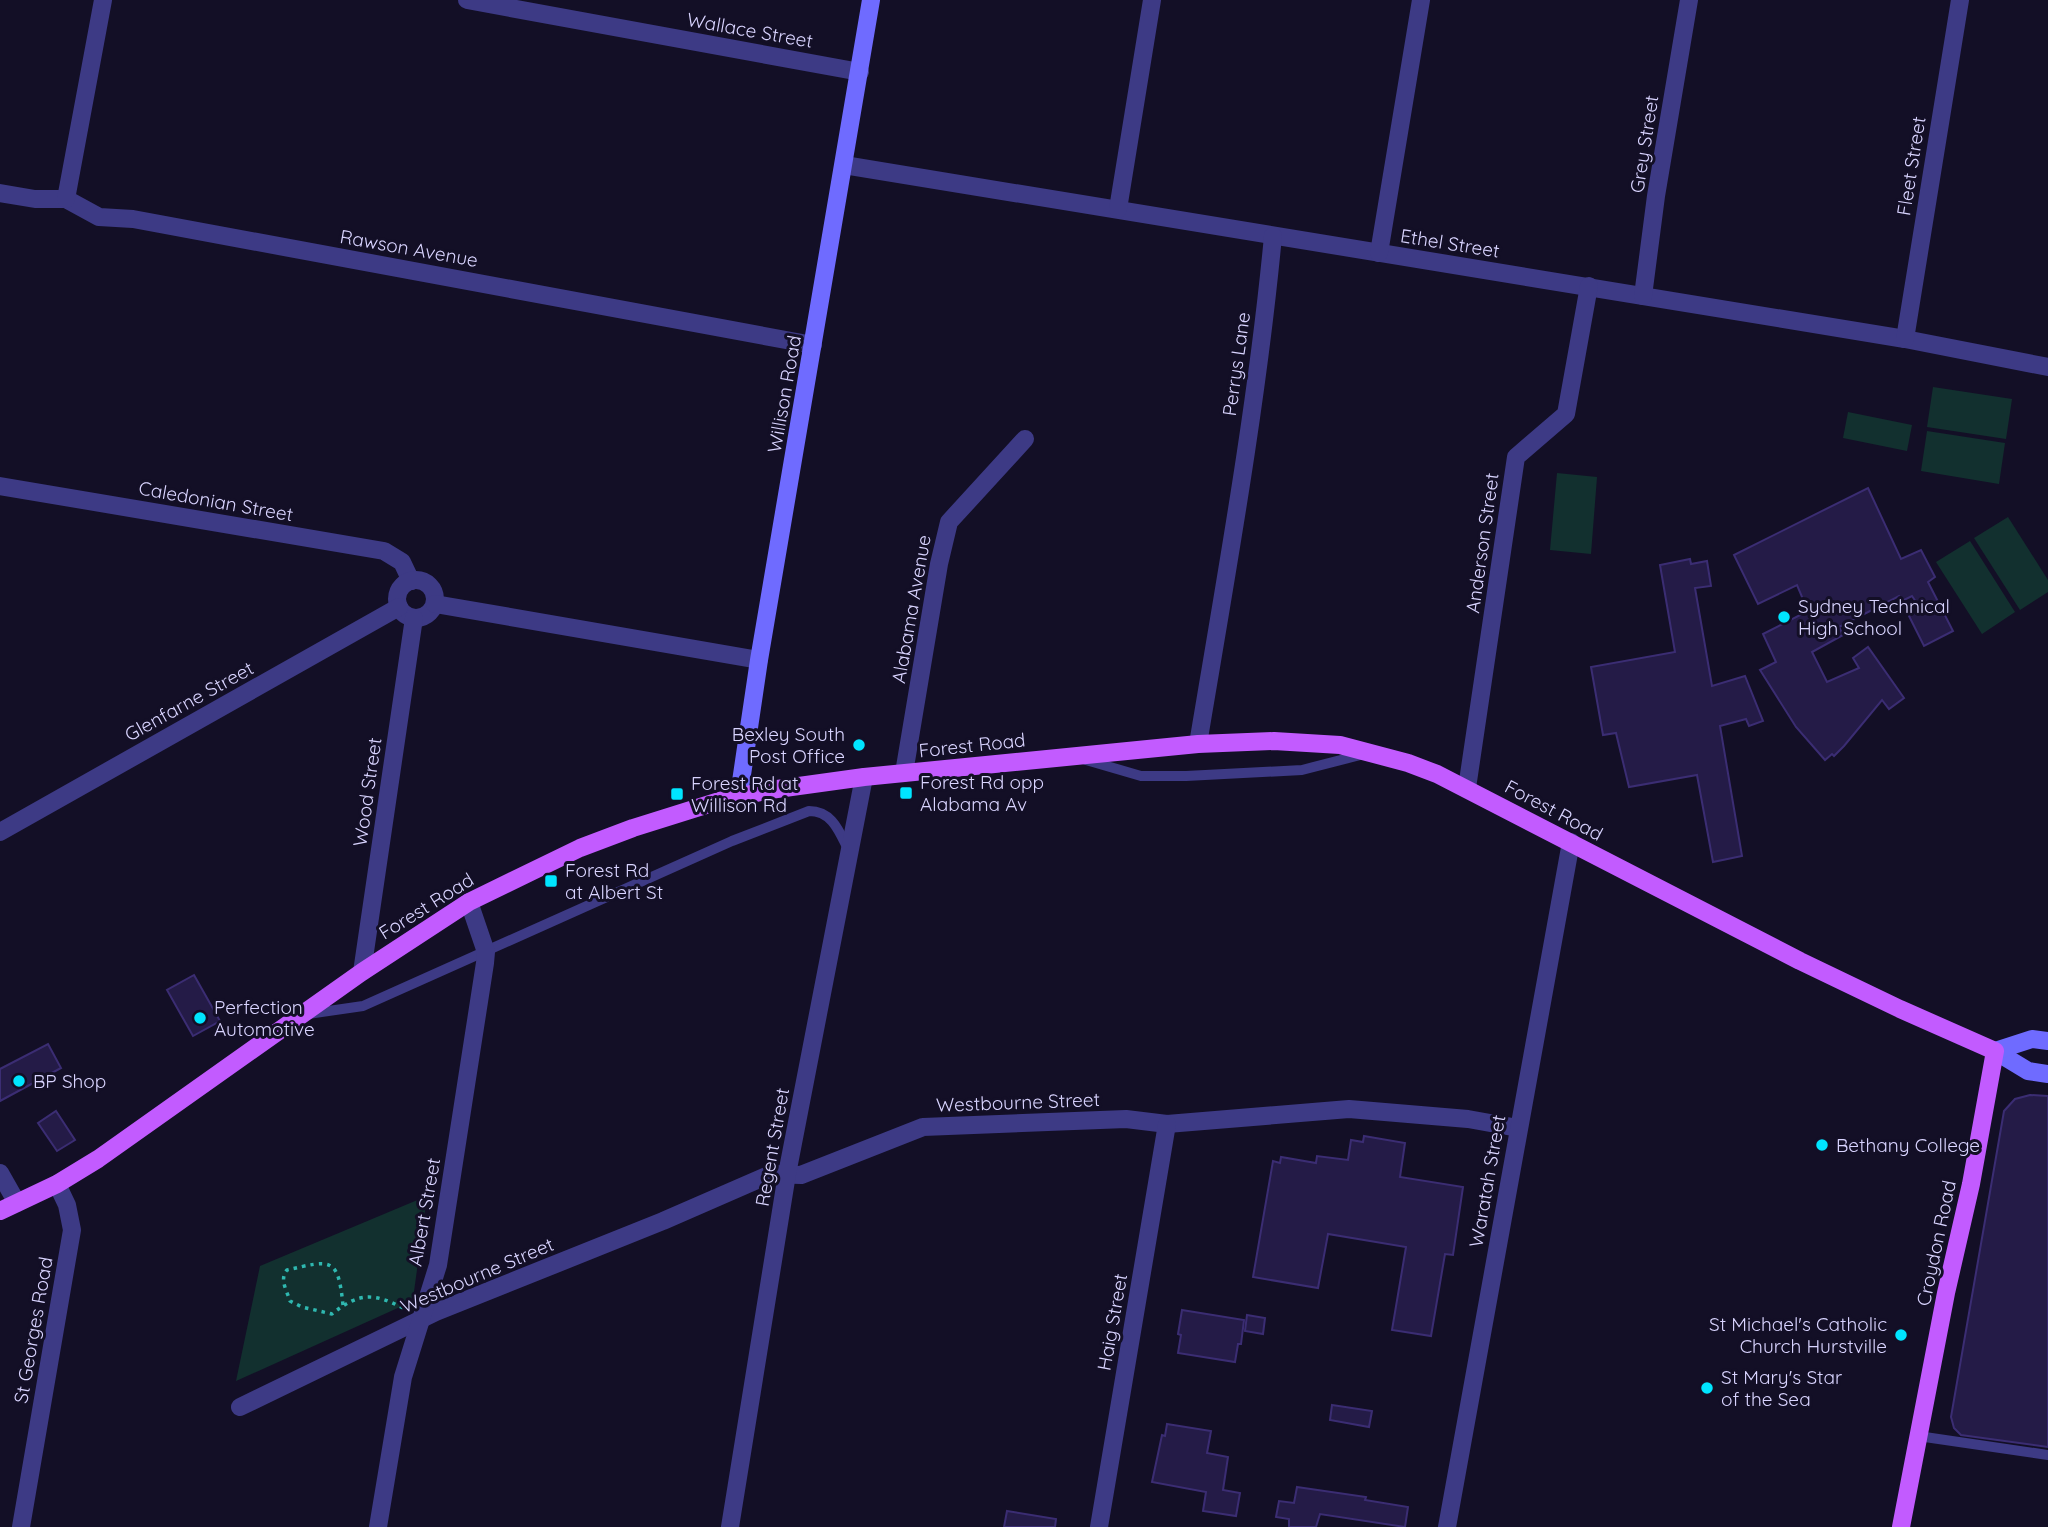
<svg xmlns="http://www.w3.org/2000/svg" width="2048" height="1527" font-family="Quicksand,sans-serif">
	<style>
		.green { fill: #12302f }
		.building { fill: #241b47; stroke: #3b2d73; stroke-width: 2 }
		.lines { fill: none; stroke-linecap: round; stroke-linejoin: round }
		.path { stroke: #2fb8b0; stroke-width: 3.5; stroke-dasharray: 3.5 5; stroke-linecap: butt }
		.service { stroke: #3d3a85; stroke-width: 10 }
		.minor { stroke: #3d3a85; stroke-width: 18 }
		.secondary { stroke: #6f6bff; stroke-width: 18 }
		.primary { stroke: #c25bff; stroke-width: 18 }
		.poi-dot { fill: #00e5ff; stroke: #130f26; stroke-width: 2.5 }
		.labels { text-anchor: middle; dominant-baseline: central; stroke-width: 6; stroke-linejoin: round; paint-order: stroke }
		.street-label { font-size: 19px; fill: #d9d4ff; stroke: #130f26 }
		.poi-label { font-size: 19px; fill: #d9d4ff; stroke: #130f26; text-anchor: start }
	</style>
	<rect width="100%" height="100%" fill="#130f26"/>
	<g class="green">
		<path d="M1933,387L2012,399L2006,439L1927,427Z"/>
		<path d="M1848,412L1912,425L1907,451L1843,438Z"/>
		<path d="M1927,431L2005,443L1999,484L1921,471Z"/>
		<path d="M1557,473L1597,477L1591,554L1550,550Z"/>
		<path d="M2008,517L2048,580V592L2020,610L1974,538Z"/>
		<path d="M1970,541L2015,612L1982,634L1936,562Z"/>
		<path d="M427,1196L413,1299L400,1307L236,1381L260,1266Z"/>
	</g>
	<g class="building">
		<path d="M1868,488L1901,559L1921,550L1935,577L1928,582L1953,631L1924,646L1909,616L1920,608L1912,596L1902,601L1899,596L1839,627L1843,635L1812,652L1827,682L1859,668L1853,658L1868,647L1904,698L1889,709L1882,700L1844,746L1834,756L1832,754L1825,760L1796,727L1760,670L1776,662L1763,634L1808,611L1797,585L1758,604L1734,555Z"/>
		<path d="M1690,559L1691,564L1707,561L1711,586L1695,588L1712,686L1745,676L1763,721L1749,726L1746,719L1720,726L1742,856L1713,862L1697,775L1629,787L1616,733L1603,735L1591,667L1675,652L1660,565Z"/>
		<path d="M194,975L220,1021L193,1036L167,990Z"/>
		<path d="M48,1044L61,1068L0,1101V1069Z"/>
		<path d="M2030,1095L2048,1096V1447L1961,1435L1954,1428L1951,1417L2004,1111L2015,1099Z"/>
		<path d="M56,1111L75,1140L57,1151L38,1123Z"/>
		<path d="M1364,1136L1405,1143L1400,1177L1463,1187L1453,1255L1445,1254L1431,1336L1392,1330L1406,1247L1328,1234L1318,1288L1253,1277L1273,1161L1280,1163L1281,1157L1316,1163L1317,1156L1348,1160L1351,1140L1363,1142Z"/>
		<path d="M1182,1310L1244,1320L1241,1344H1238L1235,1362L1178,1353L1181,1335L1178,1334Z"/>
		<path d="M1247,1315L1265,1318L1263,1334L1245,1331Z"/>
		<path d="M1332,1405L1372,1411L1369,1427L1330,1420Z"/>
		<path d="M1167,1424L1211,1431L1207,1453L1228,1457L1223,1490L1240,1493L1236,1516L1203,1511L1206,1492L1152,1482L1162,1435L1165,1436Z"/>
		<path d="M1297,1487L1366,1497L1365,1500L1408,1507L1405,1527L1320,1514L1316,1527H1289V1519L1276,1517L1279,1501L1294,1503Z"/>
		<path d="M1007,1511L1056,1519L1055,1527H1004Z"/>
	</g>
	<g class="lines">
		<path class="path" d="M343,1305C338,1256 331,1260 287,1270C279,1279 287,1291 290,1301L302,1307L332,1314C359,1292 374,1293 403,1308"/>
		<g class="service">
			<path d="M1086,760L1141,776H1186L1302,770L1364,754"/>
			<path d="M308,1014L363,1006L732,841L809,811C832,811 839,831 848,849"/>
			<path d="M1918,1436L2048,1455"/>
		</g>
		<g class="minor">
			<path d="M467,0L860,72"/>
			<path d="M844,165L1905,339L2048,367"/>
			<path d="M0,193L35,199H66L99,217L133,219L813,345"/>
			<path d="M66,199L103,0"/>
			<path d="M1118,209L1152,0"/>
			<path d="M1379,253L1421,0"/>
			<path d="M1643,296L1656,196L1689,0"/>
			<path d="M1905,339L1960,0"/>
			<path d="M0,486L384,551L402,562L411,581"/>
			<circle cx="416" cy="599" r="19"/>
			<path d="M435,604L759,660"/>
			<path d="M1198,744C1226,576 1257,406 1273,236"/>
			<path d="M904,773L939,564L949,522L1025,439"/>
			<path d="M1467,788L1516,457L1566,414L1589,286"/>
			<path d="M0,832L399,607"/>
			<path d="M362,972L414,618"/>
			<path d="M0,1173L17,1203"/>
			<path d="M240,1407L436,1312L663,1221L771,1174L801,1175L923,1127L1126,1119L1167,1124L1349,1109L1468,1119L1518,1128"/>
			<path d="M21,1527L72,1230L67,1205L57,1184"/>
			<path d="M378,1527L403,1377L438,1265L485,963L486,952L469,902"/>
			<path d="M730,1527L787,1174L864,777"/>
			<path d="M1099,1527L1167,1124"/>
			<path d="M1447,1527L1571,842"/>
		</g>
		<g class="secondary">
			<path d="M739,795L759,660L871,0"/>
			<path d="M1995,1051L2028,1071L2048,1074"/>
			<path d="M1995,1051L2032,1039L2048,1041"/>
		</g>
		<path class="primary" d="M0,1211L57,1184L98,1159L362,972L469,902L580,848L633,828L719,801L770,790L864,777L1198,744L1274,741L1340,745L1408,763L1437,774L1800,961L1900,1009L1995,1051L1971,1184L1946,1293L1901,1527"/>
	</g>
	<g class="poi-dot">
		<circle cx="1784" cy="617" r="7"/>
		<circle cx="859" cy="745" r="7"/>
		<rect x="899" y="786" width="14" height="14" rx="3.5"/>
		<rect x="670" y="787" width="14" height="14" rx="3.5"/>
		<rect x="544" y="874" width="14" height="14" rx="3.5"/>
		<circle cx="200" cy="1018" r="7"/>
		<circle cx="19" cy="1081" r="7"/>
		<circle cx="1822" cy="1145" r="7"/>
		<circle cx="1901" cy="1335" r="7"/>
		<circle cx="1707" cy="1388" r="7"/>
	</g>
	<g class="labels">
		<g class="street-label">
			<text transform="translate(750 30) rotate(10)">Wallace Street</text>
			<text transform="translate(1644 144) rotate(-81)">Grey Street</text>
			<text transform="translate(1911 166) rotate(-81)">Fleet Street</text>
			<text transform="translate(1450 243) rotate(9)">Ethel Street</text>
			<text transform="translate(409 248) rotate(10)">Rawson Avenue</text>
			<text transform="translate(1236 364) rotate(-82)">Perrys Lane</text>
			<text transform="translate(784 394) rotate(-80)">Willison Road</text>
			<text transform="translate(216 501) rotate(10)">Caledonian Street</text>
			<text transform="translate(1482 543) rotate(-82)">Anderson Street</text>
			<text transform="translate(911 609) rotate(-80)">Alabama Avenue</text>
			<text transform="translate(189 701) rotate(-29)">Glenfarne Street</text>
			<text transform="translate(972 745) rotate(-6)">Forest Road</text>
			<text transform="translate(367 792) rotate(-82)">Wood Street</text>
			<text transform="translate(1554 810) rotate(28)">Forest Road</text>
			<text transform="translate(426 906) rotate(-32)">Forest Road</text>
			<text transform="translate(1018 1102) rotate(-2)">Westbourne Street</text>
			<text transform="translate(772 1147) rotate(-80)">Regent Street</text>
			<text transform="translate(1487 1181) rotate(-80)">Waratah Street</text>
			<text transform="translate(424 1212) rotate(-80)">Albert Street</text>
			<text transform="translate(1936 1243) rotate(-78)">Croydon Road</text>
			<text transform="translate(477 1275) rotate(-23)">Westbourne Street</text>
			<text transform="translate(1112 1322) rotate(-80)">Haig Street</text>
			<text transform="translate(33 1330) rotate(-80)">St Georges Road</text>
		</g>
		<g class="poi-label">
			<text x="1798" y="606">Sydney Technical<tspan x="1798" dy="22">High School</tspan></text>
			<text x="845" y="734" text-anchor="end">Bexley South<tspan x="845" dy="22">Post Office</tspan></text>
			<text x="920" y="782">Forest Rd opp<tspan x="920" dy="22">Alabama Av</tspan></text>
			<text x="691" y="783">Forest Rd at<tspan x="691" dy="22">Willison Rd</tspan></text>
			<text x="565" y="870">Forest Rd<tspan x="565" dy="22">at Albert St</tspan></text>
			<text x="214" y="1007">Perfection<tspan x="214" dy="22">Automotive</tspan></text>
			<text x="33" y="1081">BP Shop</text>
			<text x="1836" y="1145">Bethany College</text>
			<text x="1887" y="1324" text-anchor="end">St Michael's Catholic<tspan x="1887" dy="22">Church Hurstville</tspan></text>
			<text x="1721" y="1377">St Mary's Star<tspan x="1721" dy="22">of the Sea</tspan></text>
		</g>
	</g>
</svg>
